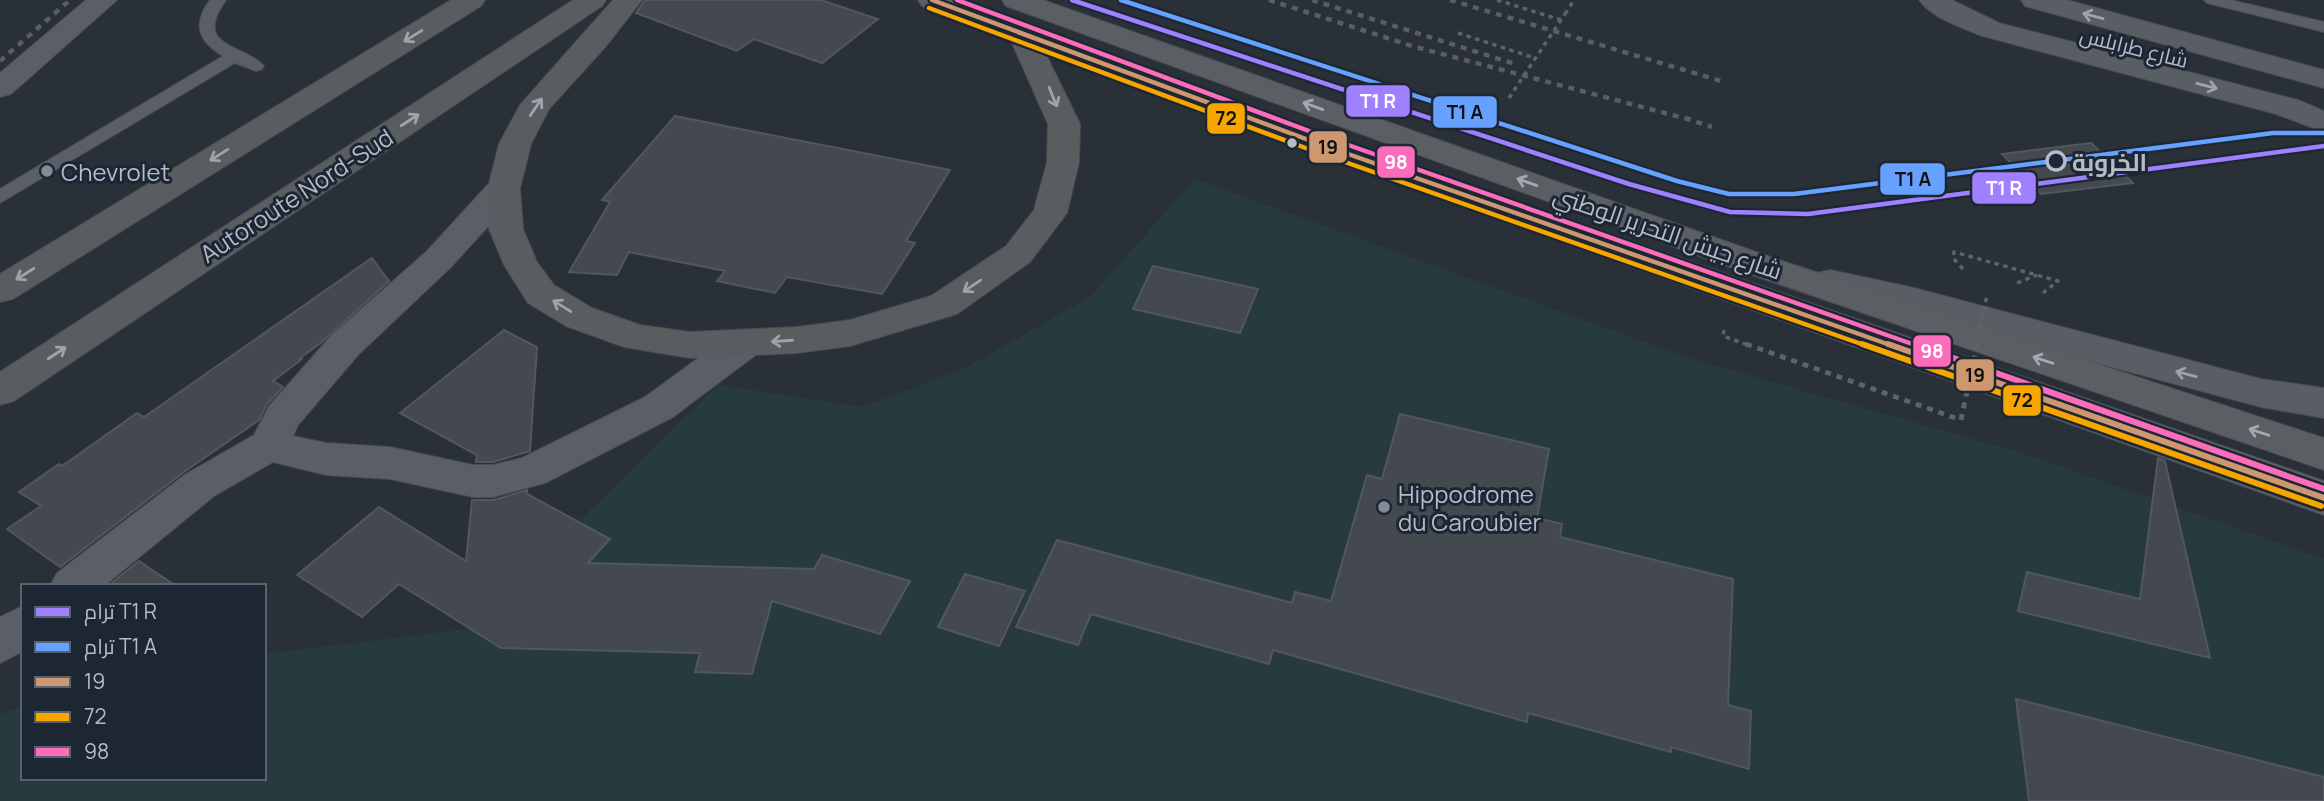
<svg xmlns="http://www.w3.org/2000/svg" width="2324" height="801" font-family="Manrope,Cairo,sans-serif">
	<style>
		.green { fill: #273a3e }
		.building { fill: #444950; stroke: #52575f; stroke-width: 2 }
		.lines { fill: none; stroke-linecap: round; stroke-linejoin: round }
		.service-casing { stroke: #484c53; stroke-width: 2 }
		.minor-casing { stroke: #484c53; stroke-width: 2 }
		.tertiary-casing { stroke: #484c53; stroke-width: 2 }
		.secondary-casing { stroke: #484c53; stroke-width: 2 }
		.trunk-casing { stroke: #474c53; stroke-width: 2 }
		.motorway-casing { stroke: #474c53; stroke-width: 2 }
		.path-far1 { stroke: #5d636a; stroke-width: 3.5; stroke-dasharray: 4.5 4.5; stroke-linecap: butt }
		.path { stroke: #5d636a; stroke-width: 5; stroke-dasharray: 6 6; stroke-linecap: butt }
		.service { fill: #5a5e66; fill-rule: evenodd }
		.minor { fill: #5a5e66; fill-rule: evenodd }
		.tertiary { fill: #5a5e66; fill-rule: evenodd }
		.secondary { fill: #595d64; fill-rule: evenodd }
		.trunk { fill: #5b5f64; fill-rule: evenodd }
		.motorway { fill: #5a5d60; fill-rule: evenodd }
		.rail { stroke: #595d64; stroke-width: 4.5; stroke-dasharray: 6 6; stroke-linecap: butt }
		.path-bridge-far1 { stroke: #5d636a; stroke-width: 3.5; stroke-dasharray: 4.5 4.5; stroke-linecap: butt }
		.path-bridge { stroke: #5d636a; stroke-width: 5; stroke-dasharray: 6 6; stroke-linecap: butt }
		.bus-1-far1-casing { stroke: #1d2633; stroke-width: 9 }
		.bus-1-casing { stroke: #1d2633; stroke-width: 11 }
		.bus-2-far1-casing { stroke: #1d2633; stroke-width: 9 }
		.bus-2-casing { stroke: #1d2633; stroke-width: 11 }
		.bus-3-far1-casing { stroke: #1d2633; stroke-width: 9 }
		.bus-3-casing { stroke: #1d2633; stroke-width: 11 }
		.bus-1-far1 { stroke: #cd976f; stroke-width: 4.5 }
		.bus-1 { stroke: #cd976f; stroke-width: 6 }
		.bus-2-far1 { stroke: #f7a600; stroke-width: 4.5 }
		.bus-2 { stroke: #f7a600; stroke-width: 6 }
		.bus-3-far1 { stroke: #fb6dba; stroke-width: 4.5 }
		.bus-3 { stroke: #fb6dba; stroke-width: 6 }
		.tram-1-casing { stroke: #1d2633; stroke-width: 9 }
		.tram-2-casing { stroke: #1d2633; stroke-width: 9 }
		.tram-1 { stroke: #9f80ff; stroke-width: 4.5 }
		.tram-2 { stroke: #67a1ff; stroke-width: 4.5 }
		.oneway { stroke: #9da4b0 }
		.oneway2 { stroke: #9ea4af }
		.oneway3 { stroke: #a2a9b5 }
		.bus-dot { fill: #b4bcc9; stroke: #1d2633; stroke-width: 2.5 }
		.stop-dot { fill: #1d2633; stroke: #b4bcc9; stroke-width: 3.5 }
		.poi-dot { fill: #848b96; stroke: #1d2633; stroke-width: 2.5 }
		.labels { text-anchor: middle; dominant-baseline: central; stroke-width: 6; stroke-linejoin: round; paint-order: stroke }
		.far-street-label { font-size: 21px; fill: #b4bcc9; stroke: #1d2633 }
		.stop-label { font-size: 24px; font-weight: bold; fill: #b4bcc9; stroke: #1d2633; text-anchor: start }
		.poi-label { font-size: 24px; fill: #b4bcc9; stroke: #1d2633; text-anchor: start }
		.street-label { font-size: 24px; fill: #b4bcc9; stroke: #1d2633 }
		.line-badge { stroke: #1d2633; stroke-width: 2.5 }
		.badge-label { font-size: 19px; text-anchor: middle; font-weight: bold; fill: #fff }
		.pale-badge-label { font-size: 19px; text-anchor: middle; font-weight: bold; fill: #111 }
	</style>
	<rect width="100%" height="100%" fill="#2a3038"/>
	<path class="green" d="M1195,179L1689,358L2025,454L2324,559V801H0V714L23,707V778H264V654L468,629L718,385L863,407L965,368L1090,297Z"/>
	<g class="building">
		<path d="M645,0H821L878,19L822,63L754,39L737,51L636,13Z"/>
		<path d="M675,116L740,129L950,170L906,241L915,243L882,294L787,277L775,293L717,281L725,271L629,252L617,275L569,272L610,202L602,200Z"/>
		<path d="M2091,143L2133,183L2041,194L2002,154Z"/>
		<path d="M372,258L389,281L322,342L300,358L302,359L273,381L283,387L267,404L259,420L184,472L60,567L7,529L41,506L19,492L59,464L62,466L137,413L144,417Z"/>
		<path d="M1153,266L1258,289L1240,333L1133,309Z"/>
		<path d="M504,330L537,347L530,451L493,462H476L477,455L400,413Z"/>
		<path d="M1400,414L1549,449L1537,518L1562,524L1560,537L1733,579L1728,705L1751,711L1749,769L1671,747V752L1528,713L1527,722L1273,650L1269,664L1091,614L1078,645L1016,627L1057,540L1292,603L1295,592L1331,601L1367,475L1382,479Z"/>
		<path d="M2158,458L2165,461L2210,658L2018,611L2027,572L2140,599Z"/>
		<path d="M527,490V494L610,539L588,563L814,569L822,555L910,581L880,634L772,601L752,674L695,672L700,653L501,648L399,584L362,617L297,575L379,507L466,561L472,500H494Z"/>
		<path d="M139,561L176,586H108Z"/>
		<path d="M965,574L1025,591L999,646L938,627Z"/>
		<path d="M2016,699L2324,777V801H2029Z"/>
	</g>
	<g class="lines">
		<g class="service-casing">
			<g id="service">
				<path d="M210,0H226C192,48 243,43 264,66L262,69L256,71L235,63L0,203V189L223,56C198,41 192,24 210,0Z"/>
				<path d="M2204,0H2231L2324,22V32L2207,3Z"/>
			</g>
		</g>
		<g class="minor-casing">
			<g id="minor">
				<path d="M504,177L516,180L520,188L516,196L451,267L358,355L298,425L293,436L326,443L390,447L473,465H493L522,458L645,397L731,334L744,331L757,334L763,344L757,354L673,417L545,483L493,497H473L390,479L326,475L273,462L214,496L104,586H50L57,573L186,474L254,435L269,406L332,335L427,251L492,180Z"/>
				<path d="M23,606V651L0,663V617Z"/>
			</g>
		</g>
		<g class="tertiary-casing">
			<path id="tertiary" d="M86,0H117L11,94L0,97V73Z"/>
		</g>
		<g class="secondary-casing">
			<g id="secondary">
				<path d="M1919,0H1952L1999,23L2298,100L2324,111V132L2276,114L1979,35C1959,26 1932,18 1919,0Z"/>
				<path d="M2021,0H2067L2324,70V88L2025,6Z"/>
				<path d="M1830,270L1910,287L2261,379L2324,388V418L2261,407L1910,313L1817,291L1812,282L1817,273Z"/>
			</g>
		</g>
		<g class="trunk-casing">
			<g id="trunk">
				<path d="M918,0H958L1325,135L2324,481V515L1303,149L922,6Z"/>
				<path d="M1002,0H1043L1776,259L2324,438V470L1752,275L1006,6Z"/>
			</g>
		</g>
		<g class="motorway-casing">
			<g id="motorway">
				<path d="M451,0H485L481,6L13,299L0,302V274Z"/>
				<path d="M573,0H606L602,6L14,401L0,405V372Z"/>
				<path d="M613,0H642L607,45L549,109L531,144L520,188L523,229L537,262L554,285L592,308L640,325L690,332L797,327L850,320L931,296L1006,246L1034,210L1047,162L1048,124L1009,36L1013,30L1023,27L1033,30L1037,36L1080,124L1079,162L1067,213L1030,262L957,314L850,346L797,353L690,358L624,347L566,326L528,303L504,265L489,229L488,188L499,144L520,105Z"/>
			</g>
		</g>
		<g class="path-far1">
			<path d="M1497,0L1561,20"/>
			<path d="M1565,14L1574,0"/>
			<path d="M1458,33L1535,58"/>
			<path d="M1963,269L1953,258L1954,252L2058,281L2043,293"/>
			<path d="M2017,283L2037,275"/>
			<path d="M1724,330L1723,336L1751,346"/>
		</g>
		<path class="path" d="M1746,344L1961,420"/>
		<use href="#service" class="service"/>
		<use href="#minor" class="minor"/>
		<use href="#tertiary" class="tertiary"/>
		<use href="#secondary" class="secondary"/>
		<use href="#trunk" class="trunk"/>
		<use href="#motorway" class="motorway"/>
		<g class="rail">
			<path d="M1269,0L1412,46L1695,121"/>
			<path d="M1312,0L1518,65"/>
			<path d="M1450,0L1721,81"/>
			<path d="M0,61L70,0"/>
			<path d="M1685,118L1712,127"/>
		</g>
		<g class="path-bridge-far1">
			<path d="M1509,98L1565,14"/>
			<path d="M1976,346L1987,295"/>
		</g>
		<path class="path-bridge" d="M1961,420L1977,344"/>
		<g class="bus-1-far1-casing">
			<path id="bus-1-far1" d="M932,0L1314,142L1893,346"/>
		</g>
		<g class="bus-1-casing">
			<path id="bus-1" d="M1888,344L2324,498"/>
		</g>
		<g class="bus-2-far1-casing">
			<path id="bus-2-far1" d="M929,8L1311,150L1867,346"/>
		</g>
		<g class="bus-2-casing">
			<path id="bus-2" d="M1862,344L2321,506"/>
		</g>
		<g class="bus-3-far1-casing">
			<path id="bus-3-far1" d="M957,0L1317,134L1918,346"/>
		</g>
		<g class="bus-3-casing">
			<path id="bus-3" d="M1914,344L2324,489"/>
		</g>
		<use href="#bus-1-far1" class="bus-1-far1"/>
		<use href="#bus-1" class="bus-1"/>
		<use href="#bus-2-far1" class="bus-2-far1"/>
		<use href="#bus-2" class="bus-2"/>
		<use href="#bus-3-far1" class="bus-3-far1"/>
		<use href="#bus-3" class="bus-3"/>
		<g class="tram-1-casing">
			<path id="tram-1" d="M1072,0L1629,184L1730,212L1808,214L2324,146"/>
		</g>
		<g class="tram-2-casing">
			<path id="tram-2" d="M1121,0L1677,181L1729,194H1794L2273,133H2324"/>
		</g>
		<use href="#tram-1" class="tram-1"/>
		<use href="#tram-2" class="tram-2"/>
	</g>
	<defs><path id="oneway-shaft" d="M-6 0H5M1.5-3L5.5 0L1.5 3" fill="none" stroke-width="1.6" stroke-linecap="round" stroke-linejoin="round" transform="scale(1.75)"/></defs>
	<g class="oneway">
		<use href="#oneway-shaft" transform="translate(2093 16) rotate(-165)"/>
		<use href="#oneway-shaft" transform="translate(2207 86) rotate(15)"/>
		<use href="#oneway-shaft" transform="translate(2186 374) rotate(-165)"/>
	</g>
	<g class="oneway2">
		<use href="#oneway-shaft" transform="translate(413 36) rotate(148)"/>
		<use href="#oneway-shaft" transform="translate(1053 97) rotate(68)"/>
		<use href="#oneway-shaft" transform="translate(536 107) rotate(-56)"/>
		<use href="#oneway-shaft" transform="translate(410 120) rotate(-33)"/>
		<use href="#oneway-shaft" transform="translate(219 155) rotate(148)"/>
		<use href="#oneway-shaft" transform="translate(25 274) rotate(148)"/>
		<use href="#oneway-shaft" transform="translate(972 286) rotate(146)"/>
		<use href="#oneway-shaft" transform="translate(562 306) rotate(-148)"/>
		<use href="#oneway-shaft" transform="translate(782 341) rotate(176)"/>
		<use href="#oneway-shaft" transform="translate(57 353) rotate(-33)"/>
	</g>
	<g class="oneway3">
		<use href="#oneway-shaft" transform="translate(1313 106) rotate(-160)"/>
		<use href="#oneway-shaft" transform="translate(1527 182) rotate(-160)"/>
		<use href="#oneway-shaft" transform="translate(2043 360) rotate(-162)"/>
		<use href="#oneway-shaft" transform="translate(2259 432) rotate(-162)"/>
	</g>
	<circle class="bus-dot" cx="1292" cy="143" r="6"/>
	<circle class="stop-dot" cx="2056" cy="161" r="9"/>
	<g class="poi-dot">
		<circle cx="47" cy="171" r="7"/>
		<circle cx="1384" cy="507" r="7"/>
	</g>
	<g class="labels">
		<g class="far-street-label">
			<text transform="translate(2134 47) rotate(14)">شارع طرابلس</text>
		</g>
		<g class="stop-label">
			<text x="2072" y="161">الخروبة</text>
		</g>
		<g class="poi-label">
			<text x="61" y="171">Chevrolet</text>
			<text x="1398" y="493">Hippodrome<tspan x="1398" dy="28">du Caroubier</tspan></text>
		</g>
		<g class="street-label">
			<text transform="translate(296 195) rotate(-33)">Autoroute Nord-Sud</text>
			<text transform="translate(1668 232) rotate(19)">شارع جيش التحرير الوطني</text>
		</g>
	</g>
	<g class="line-badge">
		<rect x="1345" y="84" width="66" height="34" rx="7" fill="#9f80ff"/>
		<rect x="1432" y="95" width="66" height="34" rx="7" fill="#67a1ff"/>
		<rect x="1206" y="102" width="40" height="33" rx="7" fill="#f7a600"/>
		<rect x="1308" y="130" width="40" height="34" rx="7" fill="#cd976f"/>
		<rect x="1376" y="145" width="40" height="34" rx="7" fill="#fb6dba"/>
		<rect x="1879" y="162" width="67" height="34" rx="7" fill="#67a1ff"/>
		<rect x="1971" y="171" width="66" height="34" rx="7" fill="#9f80ff"/>
		<rect x="1912" y="334" width="40" height="34" rx="7" fill="#fb6dba"/>
		<rect x="1955" y="358" width="40" height="34" rx="7" fill="#cd976f"/>
		<rect x="2002" y="384" width="40" height="33" rx="7" fill="#f7a600"/>
	</g>
	<g class="badge-label">
		<text x="1378" y="108">T1 R</text>
		<text x="1396" y="169">98</text>
		<text x="2004" y="195">T1 R</text>
		<text x="1932" y="358">98</text>
	</g>
	<g class="pale-badge-label">
		<text x="1465" y="119">T1 A</text>
		<text x="1226" y="125">72</text>
		<text x="1328" y="154">19</text>
		<text x="1913" y="186">T1 A</text>
		<text x="1975" y="382">19</text>
		<text x="2022" y="407">72</text>
	</g>
	<rect x="21" y="584" width="245" height="196" fill="#1d2633" stroke="#59626f" stroke-width="2"/>
	<rect x="35" y="607" width="35" height="10" fill="#9f80ff" stroke="#59626f" stroke-width="2"/>
	<text x="84" y="619" font-size="21" fill="#b4bcc9">ترام T1 R</text>
	<rect x="35" y="642" width="35" height="10" fill="#67a1ff" stroke="#59626f" stroke-width="2"/>
	<text x="84" y="654" font-size="21" fill="#b4bcc9">ترام T1 A</text>
	<rect x="35" y="677" width="35" height="10" fill="#cd976f" stroke="#59626f" stroke-width="2"/>
	<text x="84" y="689" font-size="21" fill="#b4bcc9">19</text>
	<rect x="35" y="712" width="35" height="10" fill="#f7a600" stroke="#59626f" stroke-width="2"/>
	<text x="84" y="724" font-size="21" fill="#b4bcc9">72</text>
	<rect x="35" y="747" width="35" height="10" fill="#fb6dba" stroke="#59626f" stroke-width="2"/>
	<text x="84" y="759" font-size="21" fill="#b4bcc9">98</text>
</svg>
